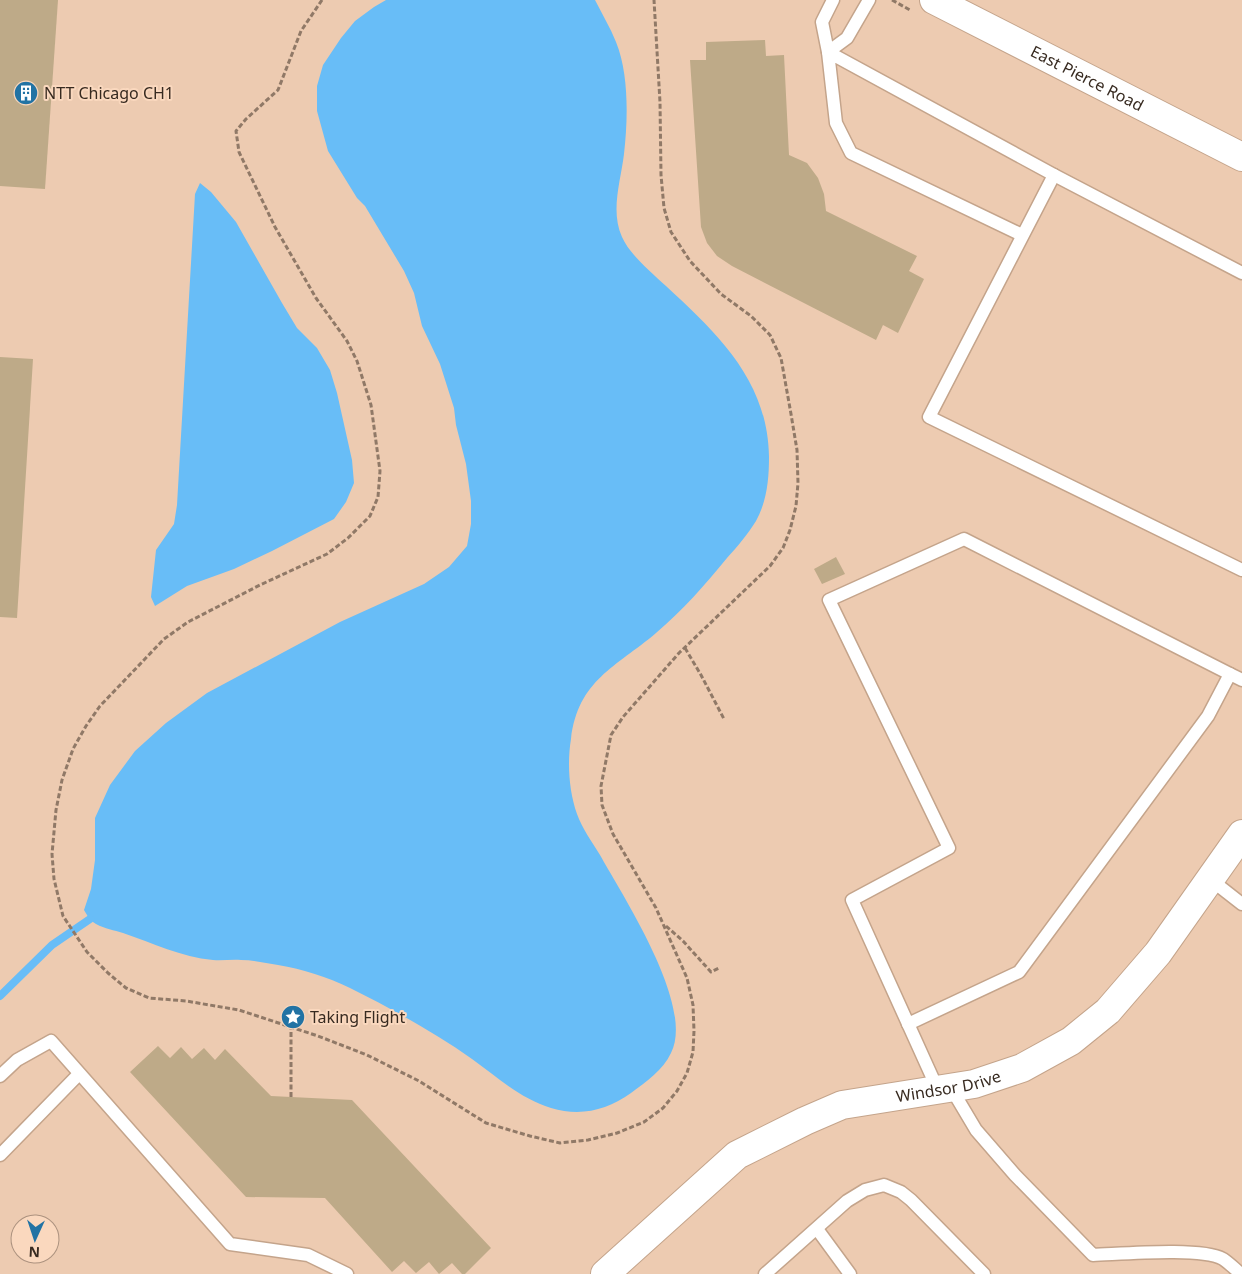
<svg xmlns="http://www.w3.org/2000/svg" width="1242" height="1274" font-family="'Noto Sans',sans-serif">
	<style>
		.water { fill: #68bdf7 }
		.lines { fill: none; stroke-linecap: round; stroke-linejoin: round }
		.stream { stroke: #68bdf7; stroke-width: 8 }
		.building { fill: #beaa88 }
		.service-casing { stroke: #c4a48b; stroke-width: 15 }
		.tertiary-casing { stroke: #c4a48b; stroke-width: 30 }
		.path { stroke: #907967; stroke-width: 3; stroke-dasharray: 5 2.5; stroke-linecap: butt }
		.service { stroke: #fff; stroke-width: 12 }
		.tertiary { stroke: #fff; stroke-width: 28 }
		.labels { text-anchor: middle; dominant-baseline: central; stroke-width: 4; stroke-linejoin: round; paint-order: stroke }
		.street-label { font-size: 16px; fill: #372a20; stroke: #fad8be }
		.poi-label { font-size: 16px; fill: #372a20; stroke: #fad8be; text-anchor: start }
	</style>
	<rect width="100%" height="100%" fill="#edcbb1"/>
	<g class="water">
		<path d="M386,0H595C602,14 610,27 616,42C629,74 628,119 624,154C621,180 610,211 622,237C630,255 651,272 666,286C718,334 768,381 769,457C769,479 767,501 756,521C748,534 737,547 727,558C705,585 682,611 656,633C616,667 578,680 571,739C567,763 569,791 577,814C582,828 592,842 600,855C624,898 695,1006 671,1053C663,1070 646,1082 631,1093C607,1110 581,1117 551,1108C521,1099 497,1077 472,1059C434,1032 392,1009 350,988C327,977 303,969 278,965C266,963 253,960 241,960C232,959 222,961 213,960C181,957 153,943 123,933C114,930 105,929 96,924C88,919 89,918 84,910L91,889L95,860V818L110,785L135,751L166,723L207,693L340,622L424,584L449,567L467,546L471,524V501L466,464L456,425L454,408L440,364L422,326L414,293L404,271L365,206L357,198L328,151L317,111V86L323,65L341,38L355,21L374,7Z"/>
		<path d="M200,183L211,192L236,222L282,303L297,328L317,348L330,370L337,393L352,460L354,483L346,502L334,519L272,551L234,569L187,586L155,606L151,597L156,550L174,524L177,505L195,194Z"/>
	</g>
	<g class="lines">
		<path class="stream" d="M0,996L52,945L90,919"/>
	</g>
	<g class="building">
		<path d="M0,0H58L45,189L0,186Z"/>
		<path d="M765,40L766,56L784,55L789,155L807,163L818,178L824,194L826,211L917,256L909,271L924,279L898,333L883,325L876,340L732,266L717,256L707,243L701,227L690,60H706V42Z"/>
		<path d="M0,357L33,359L17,618L0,617Z"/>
		<path d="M836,557L845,574L822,584L814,569Z"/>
		<path d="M158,1046L170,1058L181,1047L192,1059L204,1048L215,1060L225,1049L271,1096L352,1100L491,1248L465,1274H462L452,1263L439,1274L429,1262L416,1273L404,1261L392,1272L325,1198L246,1197L130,1072Z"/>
	</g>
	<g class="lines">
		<g class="service-casing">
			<g id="service">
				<path d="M833,0L822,22L828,52L847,38L869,0"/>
				<path d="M1054,175L929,417L1242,570"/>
				<path d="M1022,235L851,153L836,123L828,52L1054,175L1242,273"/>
				<path d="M1210,879L1242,904"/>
				<path d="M908,1024L1019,972L1208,716L1230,674L1242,680"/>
				<path d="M0,1076L17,1060L51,1041L230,1244L308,1255L347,1274"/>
				<path d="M951,1088L976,1130L1015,1175L1093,1255C1122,1254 1201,1247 1223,1259C1229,1263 1235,1269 1241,1274"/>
				<path d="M938,1090L852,900L949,848L829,600L964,539L1230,674"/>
				<path d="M0,1155L79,1074"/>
				<path d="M817,1229L850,1274"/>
				<path d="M765,1274L847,1201L865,1190L884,1185L901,1192L911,1200L984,1274"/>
			</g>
		</g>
		<g class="tertiary-casing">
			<g id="tertiary">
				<path id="s1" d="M934,0L1242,157"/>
				<path id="s2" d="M605,1274L737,1155L805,1121L842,1105L974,1084L1022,1068L1071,1041L1108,1011L1158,953L1242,834"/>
			</g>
		</g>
		<g class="path">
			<path d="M322,0L301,31L278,90L246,119L236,131L239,152L275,227L316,298L347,341L357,361L371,405L380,471L378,497L370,516L348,538L327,554L260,585L188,622L164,639L100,706L86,726L73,749L62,780L56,810L52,854L54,879L63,916L87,952L108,973L126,988L149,998L186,1001L239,1010L318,1036L367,1055L419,1081L486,1123L530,1136L560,1143L588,1140L617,1133L644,1122L663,1108L677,1091L687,1073L693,1052L694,1031L693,1005L687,978L656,908L613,834L602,805L601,786L611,735L623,717L679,653L770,566L783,548L790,530L796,506L798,483L797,450L791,414L781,358L770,335L751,316L721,294L690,261L671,232L664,208L661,175L660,102L654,0"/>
			<path d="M892,0L910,10"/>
			<path d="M685,648L701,675L724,719"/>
			<path d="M666,926L683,941L711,972L719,968"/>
			<path d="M291,1097V1027"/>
		</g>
		<use href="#service" class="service"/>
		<use href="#tertiary" class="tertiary"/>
	</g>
	<defs>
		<g id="building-disc" transform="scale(1.25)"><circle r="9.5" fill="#2273a4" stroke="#fad8be"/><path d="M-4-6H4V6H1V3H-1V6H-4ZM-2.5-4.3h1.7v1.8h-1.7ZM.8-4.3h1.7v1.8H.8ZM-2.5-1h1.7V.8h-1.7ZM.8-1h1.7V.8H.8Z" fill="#fff"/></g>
		<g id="sight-disc" transform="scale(1.25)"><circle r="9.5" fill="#2273a4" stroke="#fad8be"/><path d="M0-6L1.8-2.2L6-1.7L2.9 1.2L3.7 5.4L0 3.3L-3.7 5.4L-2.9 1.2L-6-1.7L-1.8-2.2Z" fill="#fff"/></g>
	</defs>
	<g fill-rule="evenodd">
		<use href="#building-disc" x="26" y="93"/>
		<use href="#sight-disc" x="293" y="1017"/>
	</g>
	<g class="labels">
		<g class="street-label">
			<text stroke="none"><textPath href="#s1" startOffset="172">East Pierce Road</textPath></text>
			<text stroke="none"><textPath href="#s2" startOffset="402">Windsor Drive</textPath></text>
		</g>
		<g class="poi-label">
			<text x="44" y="93">NTT Chicago CH1</text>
			<text x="310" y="1017">Taking Flight</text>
		</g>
	</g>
	<g transform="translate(35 1239) rotate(183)"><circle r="24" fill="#fad8be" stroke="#ac927f"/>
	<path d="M0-4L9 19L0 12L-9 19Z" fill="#2273a4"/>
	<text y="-8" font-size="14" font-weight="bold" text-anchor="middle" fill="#372a20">N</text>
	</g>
</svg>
